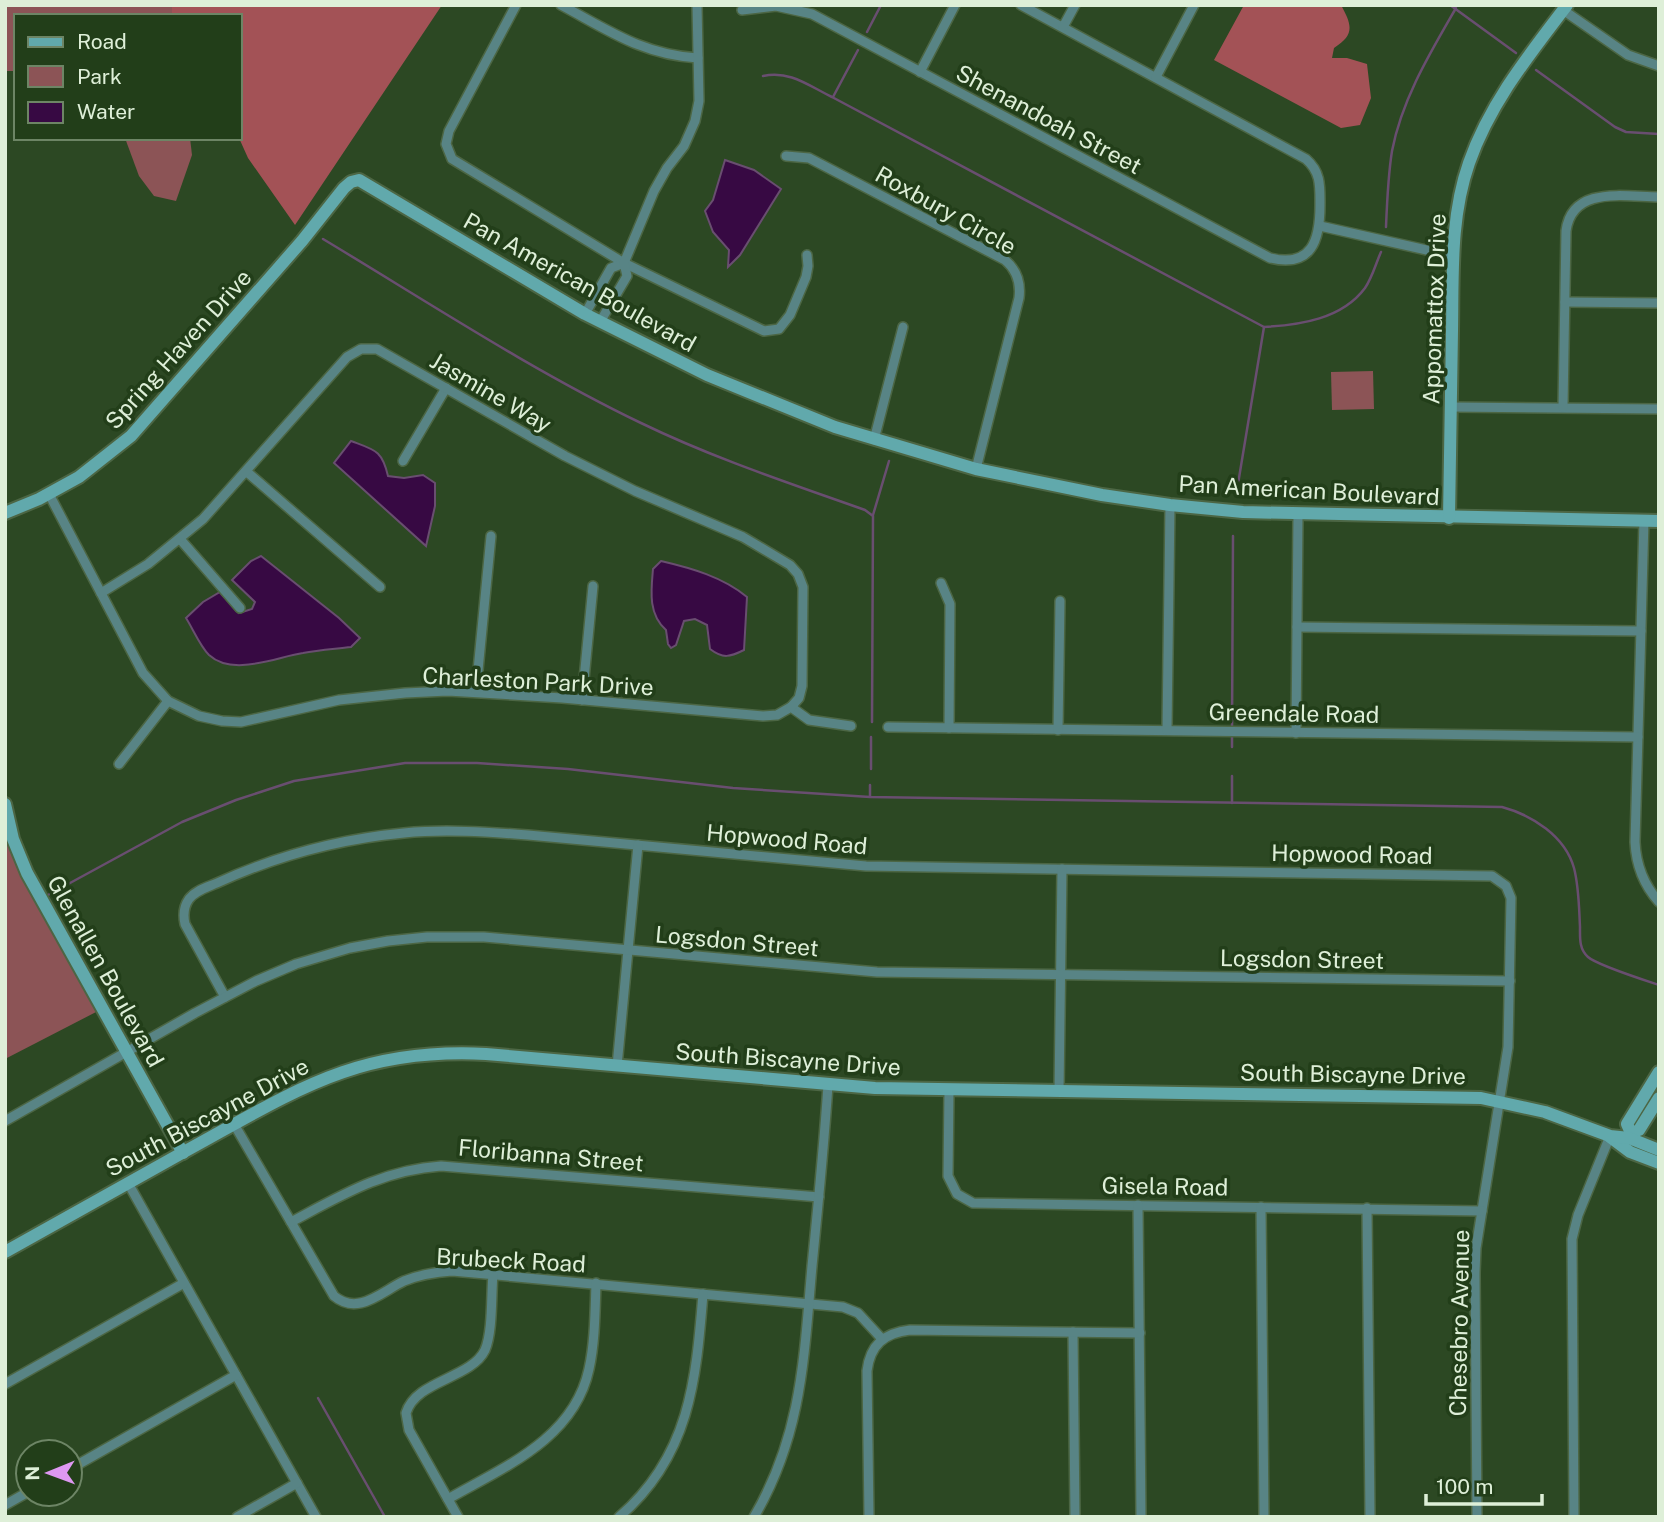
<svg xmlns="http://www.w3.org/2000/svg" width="1664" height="1522" font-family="'Public Sans',sans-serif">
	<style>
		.green { fill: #8c5456 }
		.forest { fill: #a35256 }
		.water { fill: #370943; stroke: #694e70; stroke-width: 2 }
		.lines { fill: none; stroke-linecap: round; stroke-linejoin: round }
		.stream { stroke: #694e70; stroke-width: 2.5 }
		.street-casing { stroke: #4c6644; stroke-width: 12 }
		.secondary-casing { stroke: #4c6644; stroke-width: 16 }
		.street { stroke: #588485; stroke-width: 9 }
		.secondary { stroke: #61a9ac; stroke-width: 12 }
		.labels { text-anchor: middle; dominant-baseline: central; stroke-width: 7; stroke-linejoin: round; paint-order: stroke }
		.street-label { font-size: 23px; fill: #deefd8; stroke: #223e19 }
	</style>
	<rect width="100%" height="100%" fill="#2c4823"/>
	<g class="green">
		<path d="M5,5H172V16H16V71H5Z"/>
		<path d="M125,138H190L192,155L176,201L154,196L139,176Z"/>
		<path d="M1373,371L1374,409L1332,410L1331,372Z"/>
		<path d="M5,835L98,1011L5,1059Z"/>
	</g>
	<g class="forest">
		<path d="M172,5H442L295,225L248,158L239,138L240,16H172Z"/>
		<path d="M1244,5H1341C1352,25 1355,35 1334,48L1332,58H1347L1367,64L1371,98L1360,125L1341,128L1214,60Z"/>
	</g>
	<g class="water">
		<path d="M725,160L754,170L781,189L740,255L728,267L729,250L713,232L705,211L713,200Z"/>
		<path d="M351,441C375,450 382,450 388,476L404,478L423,475L435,483V506L426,546L334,463Z"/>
		<path d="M261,556L339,618L360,638L351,647C335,649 319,650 303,653C276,657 233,677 209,655C200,646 193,629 186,618L203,602L220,592L239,613L252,609L255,602L232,580L251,561Z"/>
		<path d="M661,561C691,568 723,577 747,597L744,650C730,657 723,659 710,649L707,625L695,619L684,621L676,645L671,648L668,644L666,630C648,614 651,591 653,569Z"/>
	</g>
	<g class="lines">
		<g class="stream">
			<path d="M1450,5L1516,53"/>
			<path d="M867,32L881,5"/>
			<path d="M1536,70L1615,127L1626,132L1659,134"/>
			<path d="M763,76C790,70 809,86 832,97L1264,327C1300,325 1342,319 1365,288C1372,278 1376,263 1381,252"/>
			<path d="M833,97L858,50"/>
			<path d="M1386,227C1387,202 1388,176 1392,151C1402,99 1430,53 1456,8"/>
			<path d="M323,239C428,302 531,370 641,423C713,458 789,483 865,510L873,516L872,722"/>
			<path d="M1236,496L1264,327"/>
			<path d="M873,515L889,461"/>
			<path d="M1232,728L1233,536"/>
			<path d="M1232,747V735"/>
			<path d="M871,769V737"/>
			<path d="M870,796V785"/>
			<path d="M1232,803V776"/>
			<path d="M48,895L182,822L236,800L294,781L405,763H477L568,769L733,788L870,797L1502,807C1532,815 1565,836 1574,868C1579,887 1579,908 1580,927C1580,938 1579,949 1588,957C1597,965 1644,980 1659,985"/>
			<path d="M318,1398L385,1517"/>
		</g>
		<g class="street-casing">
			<g id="street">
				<path d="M516,5L449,131L446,144L452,159L624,263L764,331L779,329L790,315L806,277L808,266L807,255"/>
				<path d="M561,5C608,30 643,55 698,58"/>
				<path d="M742,10L776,6L812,14L1270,258C1312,268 1320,240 1320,205C1320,186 1321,172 1306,159L1021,5"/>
				<path d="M1563,10L1628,55L1659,66"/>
				<path d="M1063,27L1075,5"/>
				<path d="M920,72L955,5"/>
				<path d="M1156,77L1194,5"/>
				<path d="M786,156L809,158L1005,260C1017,270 1021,282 1019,298L976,469"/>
				<path d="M1320,226L1453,256"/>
				<path d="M1565,302L1659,303"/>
				<path d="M585,314L611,268L624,263"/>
				<path d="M600,322L627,276L624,263L654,191L667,168L684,146L695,121L699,101L697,5"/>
				<path d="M1451,407L1659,409"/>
				<path d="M1563,407L1566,231C1572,185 1625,197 1659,197"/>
				<path d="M874,440L903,327"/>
				<path d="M403,461L446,388"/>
				<path d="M247,472L380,587"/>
				<path d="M49,494L143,673L168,701L199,716L222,721L241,722L339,700L405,693L448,691L562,698L763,716L777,715L791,707L809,720L851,726"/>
				<path d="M1644,520L1635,842C1636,865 1643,884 1659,902"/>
				<path d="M180,539L240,608"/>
				<path d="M941,583L950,604L949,728"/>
				<path d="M101,593L148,564L203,519L347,357L361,349H377L565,456L635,491L743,537L790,565L798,574L803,587L802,686L799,698L791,707"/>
				<path d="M1297,627L1641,631"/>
				<path d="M476,691L491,536"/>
				<path d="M582,700L593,586"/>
				<path d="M888,727L1638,737"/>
				<path d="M1058,730L1060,601"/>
				<path d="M1167,730L1170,505"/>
				<path d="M1296,733L1298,515"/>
				<path d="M119,764L168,701"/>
				<path d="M225,997L185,924C183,915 184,906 189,899C196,890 208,887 217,883C276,856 340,839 404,833C445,829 487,832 528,835L866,866L1492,876L1506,886L1511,898L1508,1047L1476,1248L1475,1273L1477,1517"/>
				<path d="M617,1066L638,845"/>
				<path d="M949,1090L948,1176L957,1194L973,1203L1482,1211"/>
				<path d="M1059,1091L1062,869"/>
				<path d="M5,1121L195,1013L256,981L296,964L350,948L388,941L427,937H484L877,972L1510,981"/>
				<path d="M234,1124L334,1296C358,1316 381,1292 404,1281C419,1275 435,1272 452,1271L843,1307L858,1313L882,1339"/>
				<path d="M128,1183L316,1517"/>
				<path d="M1138,1205L1141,1517"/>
				<path d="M1261,1207L1264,1517"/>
				<path d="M1367,1208L1370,1517"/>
				<path d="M291,1222C342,1195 383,1170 441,1166L819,1197"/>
				<path d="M1073,1332L1075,1517"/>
				<path d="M5,1384L184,1283"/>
				<path d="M70,1469L236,1375"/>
				<path d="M448,1499C504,1467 574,1439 589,1369C595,1342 595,1312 596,1283"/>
				<path d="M5,1505L28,1492"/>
				<path d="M237,1517L297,1483"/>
				<path d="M458,1517L409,1430L406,1413C416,1380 471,1379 485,1350C493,1331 491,1295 493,1274"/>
				<path d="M619,1517C690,1456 696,1380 703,1294"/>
				<path d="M754,1517C802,1435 804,1357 812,1266C818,1206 824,1146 828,1085"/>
				<path d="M869,1517L867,1371C870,1345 884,1333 910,1330L1140,1333"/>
				<path d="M1574,1517L1572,1239L1578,1215L1610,1136"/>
			</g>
		</g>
		<g class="secondary-casing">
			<g id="secondary">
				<path d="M5,513L39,499L79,477L131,436L302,241L344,188L351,182L359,180L585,314L707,375L835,427L976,469L1102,495L1170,505L1243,512L1659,521"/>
				<path d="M1449,518C1450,456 1451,394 1452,331C1453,275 1450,217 1469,163C1490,103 1529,55 1567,5"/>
				<path d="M5,804L13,839L27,873L183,1153"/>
				<path d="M1659,1072L1627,1124L1631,1133L1639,1130L1659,1098"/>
				<path d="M1610,1137L1630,1152L1659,1163"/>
				<path d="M5,1252C64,1219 123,1186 182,1153C292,1093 355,1047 486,1054L875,1088L1481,1098L1545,1112L1610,1136L1629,1138L1659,1150"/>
			</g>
		</g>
		<use href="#street" class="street"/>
		<use href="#secondary" class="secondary"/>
	</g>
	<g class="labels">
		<g class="street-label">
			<text transform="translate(1049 119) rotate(28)">Shenandoah Street</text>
			<text transform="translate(946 210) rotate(29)">Roxbury Circle</text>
			<text transform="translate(580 282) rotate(29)">Pan American Boulevard</text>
			<text transform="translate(1434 309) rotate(-88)">Appomattox Drive</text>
			<text transform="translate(178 349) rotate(-48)">Spring Haven Drive</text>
			<text transform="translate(491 392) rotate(30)">Jasmine Way</text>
			<text transform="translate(1309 490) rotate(3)">Pan American Boulevard</text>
			<text transform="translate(538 681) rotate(3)">Charleston Park Drive</text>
			<text transform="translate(1294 713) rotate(1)">Greendale Road</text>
			<text transform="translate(787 839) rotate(5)">Hopwood Road</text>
			<text transform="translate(1352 854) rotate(1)">Hopwood Road</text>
			<text transform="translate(737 941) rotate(5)">Logsdon Street</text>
			<text transform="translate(1302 959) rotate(1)">Logsdon Street</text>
			<text transform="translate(106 971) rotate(61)">Glenallen Boulevard</text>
			<text transform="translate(788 1059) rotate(4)">South Biscayne Drive</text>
			<text transform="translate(1353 1074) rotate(1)">South Biscayne Drive</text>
			<text transform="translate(207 1117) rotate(-28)">South Biscayne Drive</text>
			<text transform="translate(551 1155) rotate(5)">Floribanna Street</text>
			<text transform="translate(1165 1186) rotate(1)">Gisela Road</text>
			<text transform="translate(511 1260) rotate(3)">Brubeck Road</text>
			<text transform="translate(1459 1323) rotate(-89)">Chesebro Avenue</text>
		</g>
	</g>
	<rect width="1664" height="1522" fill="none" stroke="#deefd8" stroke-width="14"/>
	<rect x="14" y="14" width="228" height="126" fill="#223e19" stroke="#6d8565" stroke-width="2"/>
	<rect x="28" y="37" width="35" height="10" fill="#61a9ac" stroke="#6d8565" stroke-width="2"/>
	<text x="77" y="49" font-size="21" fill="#deefd8">Road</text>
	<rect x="28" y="66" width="35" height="21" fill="#8c5456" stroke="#6d8565" stroke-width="2"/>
	<text x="77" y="84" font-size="21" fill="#deefd8">Park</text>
	<rect x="28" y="102" width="35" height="21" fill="#370943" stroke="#6d8565" stroke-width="2"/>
	<text x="77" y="119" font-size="21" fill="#deefd8">Water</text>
	<g transform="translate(49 1473) rotate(269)"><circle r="33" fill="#223e19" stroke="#6d8565" stroke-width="2"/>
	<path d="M0-5L12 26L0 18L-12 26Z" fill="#de98f2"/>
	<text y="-10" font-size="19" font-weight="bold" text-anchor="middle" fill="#deefd8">N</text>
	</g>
	<path d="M1426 1494v10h116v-10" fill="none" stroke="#deefd8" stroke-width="3.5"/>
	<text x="1436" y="1494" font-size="21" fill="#deefd8" stroke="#223e19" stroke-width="5" paint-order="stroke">100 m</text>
</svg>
